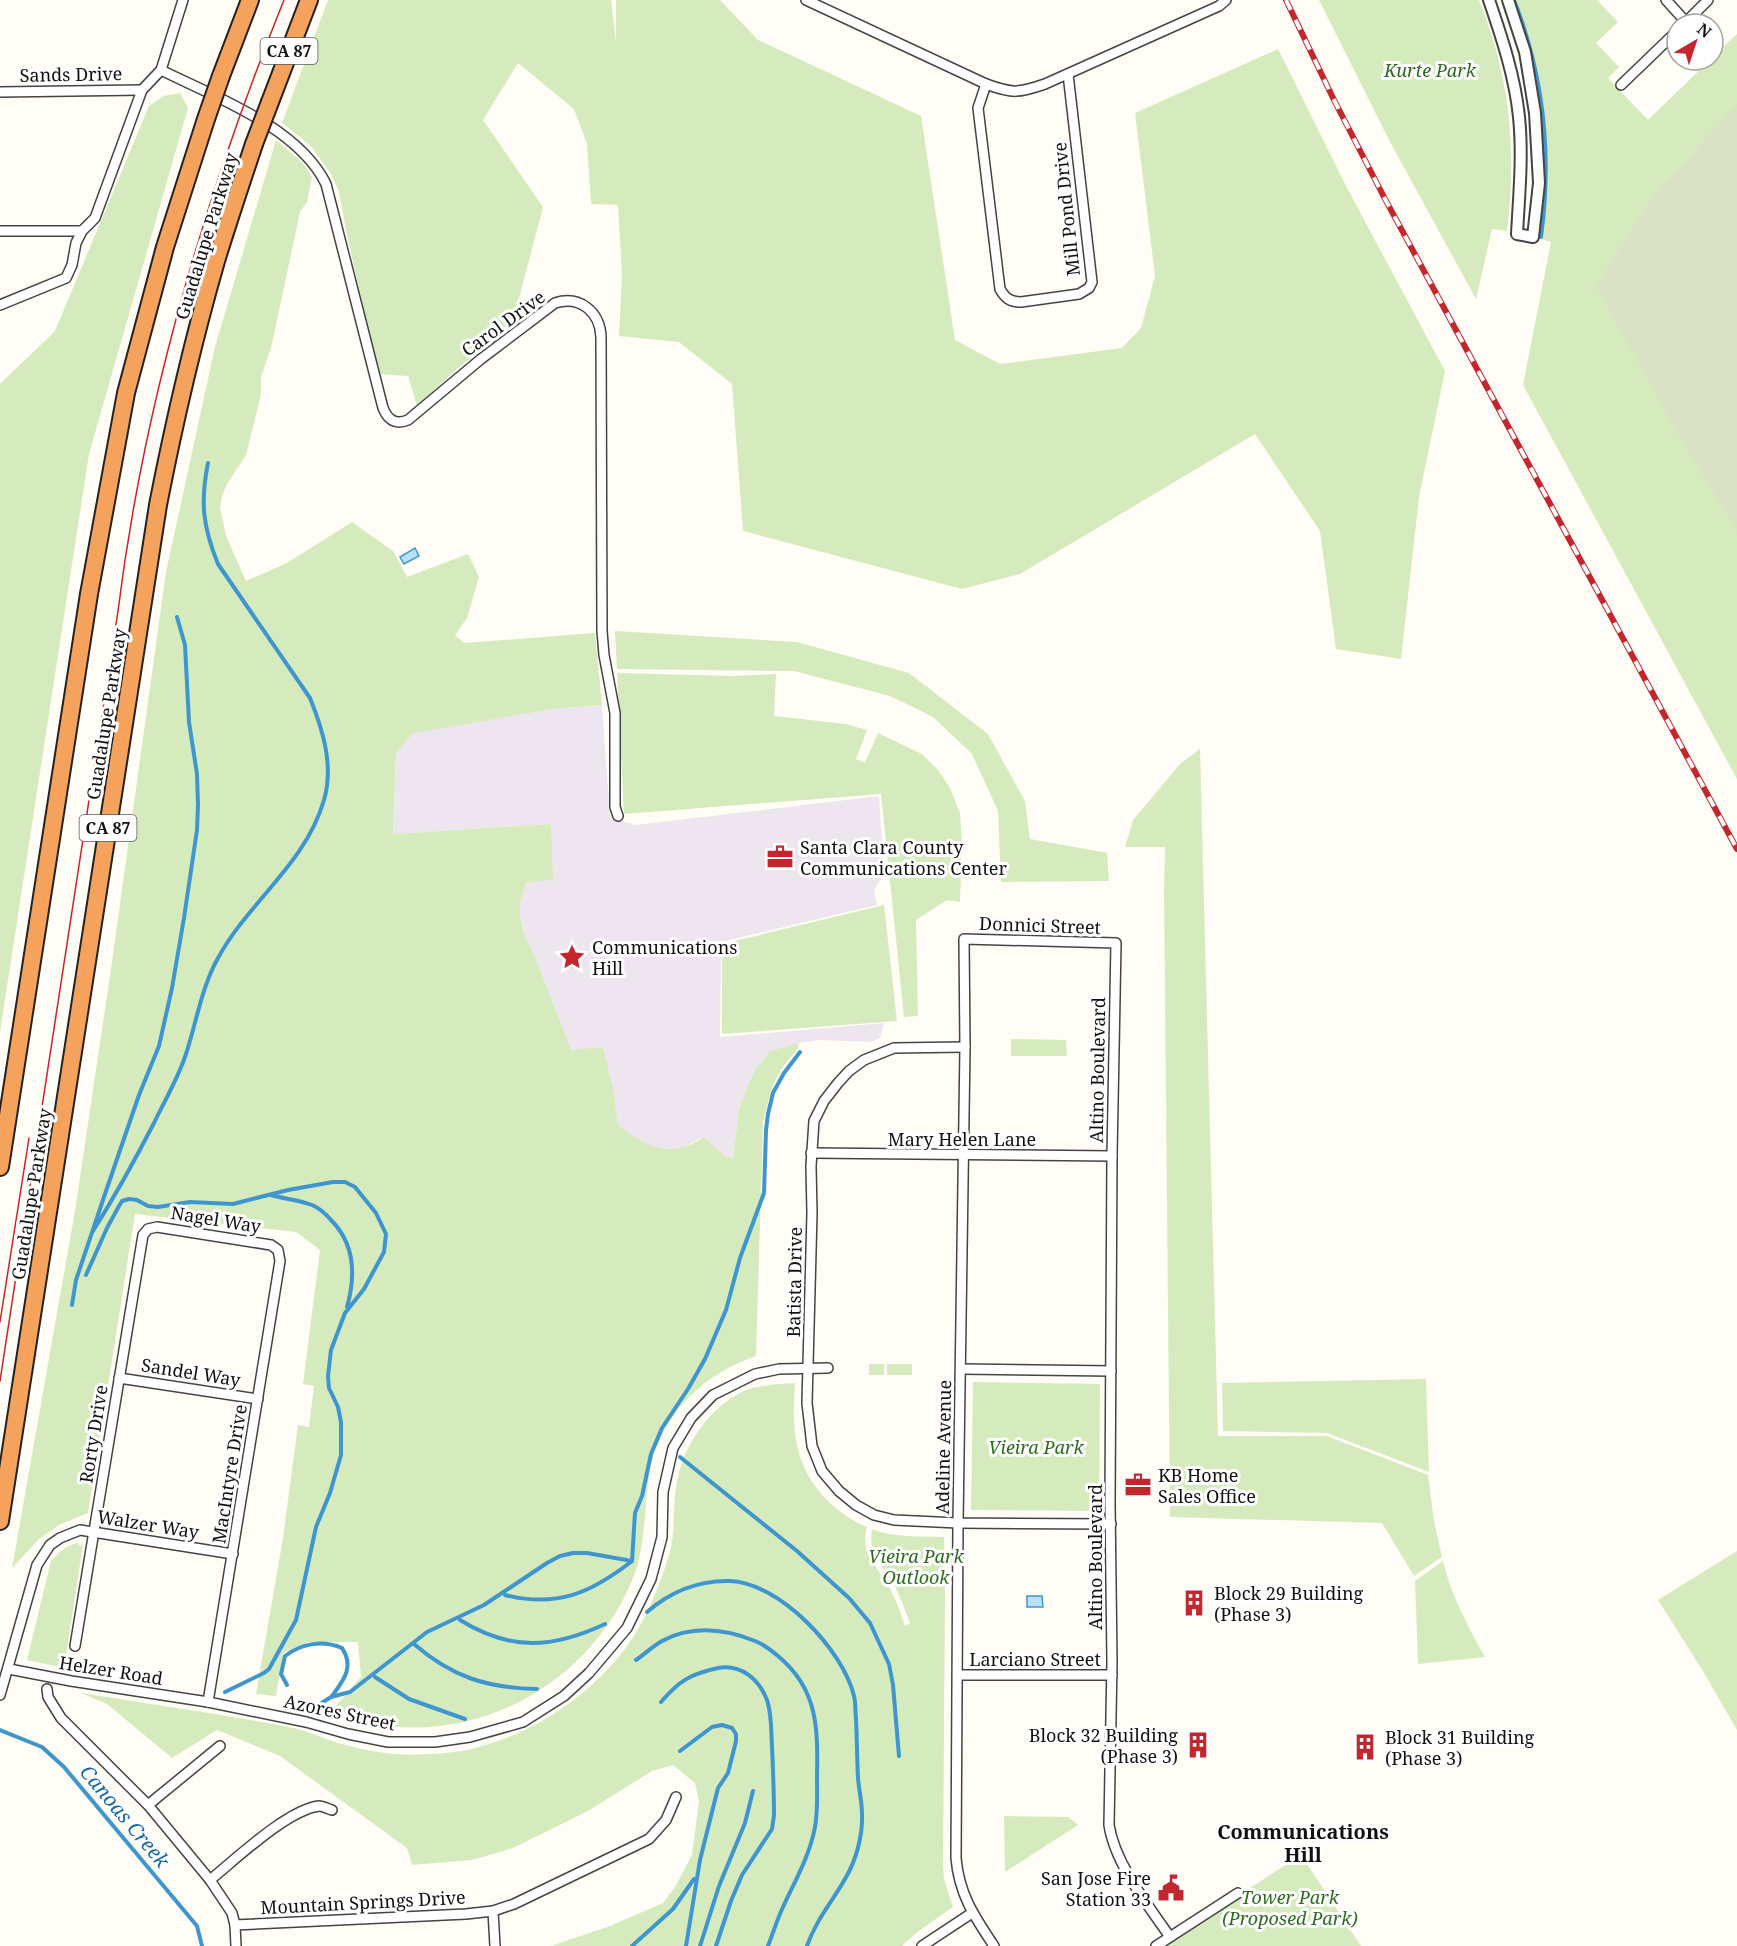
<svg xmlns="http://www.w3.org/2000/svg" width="1737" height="1946" font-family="'Noto Serif',serif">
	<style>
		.industrial { fill: #eee6ef }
		.green { fill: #d5ebbd }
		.cemetery { fill: #d9e3c4 }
		.water { fill: #b9e0f7; stroke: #3f96cf; stroke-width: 1.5 }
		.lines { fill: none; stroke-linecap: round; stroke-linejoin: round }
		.stream { stroke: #3f96cf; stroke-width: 4 }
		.minor-casing { stroke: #444; stroke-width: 12 }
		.tertiary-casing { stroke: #444; stroke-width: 14 }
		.motorway-casing { stroke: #222; stroke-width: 20 }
		.minor { stroke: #fff; stroke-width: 9 }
		.tertiary { stroke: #fff; stroke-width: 10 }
		.motorway { stroke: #f5a25d; stroke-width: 16 }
		.tram { stroke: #c4262e; stroke-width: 1.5 }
		.rail-casing { stroke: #c4262e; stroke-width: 6 }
		.rail { stroke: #fff; stroke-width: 4; stroke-dasharray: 11; stroke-linecap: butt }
		.motorway-bridge-casing { stroke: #222; stroke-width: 20; stroke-linecap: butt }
		.motorway-bridge { stroke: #f5a25d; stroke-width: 16 }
		.labels { text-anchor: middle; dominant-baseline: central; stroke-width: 6; stroke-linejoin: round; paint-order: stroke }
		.shield { fill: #fff; stroke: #585858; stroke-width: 1.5 }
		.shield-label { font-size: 16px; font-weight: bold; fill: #111 }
		.park-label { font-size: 18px; font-style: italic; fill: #2f6b1f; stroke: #fff }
		.street-label { font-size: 18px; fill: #111; stroke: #fff }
		.poi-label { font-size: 18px; fill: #111; stroke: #fff; text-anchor: start }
		.water-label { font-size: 20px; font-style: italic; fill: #1768a6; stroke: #fff }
		.neighbourhood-label { font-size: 20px; font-weight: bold; fill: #111; stroke: #fff }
	</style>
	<rect width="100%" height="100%" fill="#fffdf5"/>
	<path class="industrial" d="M602,705L610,818L636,825L879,796L884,874L874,890L877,905L721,942L720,1037L884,1023L880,1038L871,1042L819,1040L799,1043L766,1055L748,1085L739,1109L733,1158L726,1157L704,1137L682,1148L670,1149L655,1148L638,1141L618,1126L614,1093L571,1050L540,969L524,933L520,917V902L523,892L551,824L393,834L396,753L413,732L554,709Z"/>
	<g class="green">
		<path d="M328,0H611L616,42V0H720L758,40L921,116L955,340L1000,364L1122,348L1141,328L1155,276L1135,113L1278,49L1346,186L1445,371L1419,497L1401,659L1336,649L1320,531L1255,434L1020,574L962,589L743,531L732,384L679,342L619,336L622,275L618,205L591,204L587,144L574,109L518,63L483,120L543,207L511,329L459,367L417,406L408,376L378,374L346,230L339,192L331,174L311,146L282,123Z"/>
		<path d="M1319,0H1479C1510,77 1517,149 1507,231L1492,229L1476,299L1389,140Z"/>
		<path d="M1511,0H1597L1618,22L1596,43L1619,67L1608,78L1648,120L1710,60H1713V57L1737,34V779L1523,385L1551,242L1537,238C1539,219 1542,201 1543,182C1545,120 1534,58 1511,0Z"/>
		<path d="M180,93L188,108L89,454L0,1032V384L55,331L149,106L164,96Z"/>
		<path d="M276,140L302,162L312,177L307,202L300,212L271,348L261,377V394L246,455L227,484L222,496L220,508L226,536L246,581L287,563L352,522L393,551L407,577L468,554L479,577L467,618L455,635L464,643L595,633L602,705L554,709L413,733L396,753L393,834L551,824L553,879L526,883L520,902V917L524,933L540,969L571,1050L603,1047L614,1093L618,1125C647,1148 671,1159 704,1137L726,1157L733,1158L739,1109L748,1085L756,1069L770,1051L799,1043C798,1052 791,1056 786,1063C772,1081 768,1101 763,1123L756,1356C702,1374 658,1418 649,1475C644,1509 646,1545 633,1578C600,1661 520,1720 431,1727C414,1728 393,1728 377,1724C362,1720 348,1713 334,1708L361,1677L358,1642H308L283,1653L276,1696L256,1694L283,1538L298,1425L309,1427L314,1386L303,1384L320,1250L296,1232L135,1214L88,1513L59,1525L39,1539L12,1568L75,1211L111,969L166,572L215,347Z"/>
		<path d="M615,631L797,642L909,673L988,734L1025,801L1030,839L1107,853L1109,881L1001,882L998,811L972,754L933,717L890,696L794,671L617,669Z"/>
		<path d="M617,673L733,676L776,674L774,716L846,724L867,730L856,759L865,763L878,733L922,754L938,770L950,788L960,813L962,843L960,902L947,900L916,920L918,1016L904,1017L881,794L624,814Z"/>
		<path d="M1200,749L1218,1436H1327L1428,1475L1434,1521L1442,1557L1414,1576L1382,1523L1170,1517L1164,892L1165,847H1125L1133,820L1180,764Z"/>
		<path d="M884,905L897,1021L722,1034V944Z"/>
		<path d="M1011,1039L1066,1040L1067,1056H1011Z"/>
		<rect x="869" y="1364" width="15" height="11"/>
		<rect x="887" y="1364" width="25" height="11"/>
		<path d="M1426,1379L1429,1472L1327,1433L1223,1431L1222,1383Z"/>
		<path d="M973,1382L1100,1384L1099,1511L971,1510Z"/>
		<path d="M795,1383C794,1404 792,1427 798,1449C806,1484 834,1513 867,1527C858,1552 881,1570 891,1591C897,1602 901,1614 905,1626L910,1623C905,1611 901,1599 896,1588C885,1568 867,1553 872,1529C894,1538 920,1536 944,1537L945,1600L943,1865L944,1879L953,1907L916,1933L902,1946H551L610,1926L663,1903L675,1887L692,1855L699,1801L695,1783L673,1765L652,1771L588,1811L513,1848L472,1860L412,1865L407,1848L280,1756L217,1730L172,1758L107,1704L81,1693C150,1704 220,1714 289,1727C307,1730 324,1739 342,1744C383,1756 419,1757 462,1751C471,1750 480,1746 489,1744C543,1727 590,1694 625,1649C646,1621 660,1585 670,1552C676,1528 672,1501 678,1477C685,1443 711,1406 744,1391C759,1385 779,1384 795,1383Z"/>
		<path d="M78,1543L79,1546L83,1545L64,1668L27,1660L51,1561C59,1552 66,1545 78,1543Z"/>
		<path d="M1737,1551V1730L1703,1671L1658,1600Z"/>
		<path d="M1443,1561C1451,1595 1468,1627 1485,1657L1418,1664L1415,1581Z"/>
		<path d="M1004,1816L1068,1817L1078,1825L1005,1872Z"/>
		<path d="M1301,1855L1361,1946H1160Z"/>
	</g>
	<path class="cemetery" d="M1737,104V530L1687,450L1596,286L1660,186L1685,162Z"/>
	<g class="water">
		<path d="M415,548L419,556L404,564L400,557Z"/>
		<path d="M1027,1596H1042L1043,1607H1027Z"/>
	</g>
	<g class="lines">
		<g class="stream">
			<path d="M1514,0C1544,76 1552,156 1541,237"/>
			<path d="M271,1195C285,1199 299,1200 312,1205C319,1208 326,1214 331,1220C355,1244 356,1275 347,1307"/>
			<path d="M93,1231C115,1196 135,1160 154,1123C164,1102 177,1080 185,1057C196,1025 201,988 218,958C249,901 305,865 324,800C334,766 323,730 310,698L218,564C203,527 200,503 208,463"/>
			<path d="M86,1275L107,1228L119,1206L122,1201L129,1199L137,1200L148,1206L158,1207L190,1202L233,1204L288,1190L333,1182H345L355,1187L376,1213L386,1234L384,1252L364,1289L345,1313L331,1350L328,1376L329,1388L338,1407L341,1422V1455L330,1493L316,1527L296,1620L269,1669L264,1673L225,1692"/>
			<path d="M72,1305L76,1280L105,1194L139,1095L159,1046L172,988L184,918L197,830L198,805L197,774L189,722L185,645L177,617"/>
			<path d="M680,1457L797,1551L849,1598L870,1623L889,1664L893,1685L899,1756"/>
			<path d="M632,1561L635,1513L642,1496L651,1454L662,1428L688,1389L705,1359L726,1310L740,1258L764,1193L766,1130L768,1114L773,1093L784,1073L800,1052"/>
			<path d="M505,1595C557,1608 591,1593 632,1561"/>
			<path d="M647,1612C670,1592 699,1580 730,1581C780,1583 843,1650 854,1696C856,1703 855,1712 856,1719C857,1739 857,1758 858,1778C859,1790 862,1802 862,1814C863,1835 856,1861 845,1879C832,1902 816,1920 807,1946"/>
			<path d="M460,1620C510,1651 552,1649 605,1624"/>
			<path d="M414,1644C452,1677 487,1688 537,1689"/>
			<path d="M636,1660C645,1654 653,1646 662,1641C692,1625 725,1629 755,1641C763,1644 771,1650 778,1656C818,1689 818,1728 817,1777C817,1793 818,1811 815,1827C810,1855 795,1881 783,1907C777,1920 773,1933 768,1946"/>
			<path d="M375,1677L409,1699L465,1719"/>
			<path d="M287,1685L281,1674L285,1656C302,1643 323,1640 342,1648C355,1667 343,1681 332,1696"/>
			<path d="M661,1702C679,1681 690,1674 718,1668C741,1664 759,1679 767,1700C772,1715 771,1731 772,1746C773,1769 774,1792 774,1815L772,1829L742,1875L731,1901L716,1946"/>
			<path d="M309,1705L320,1704L331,1697L350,1692L427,1632L484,1605L547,1563L560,1556L573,1553H587L632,1561"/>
			<path d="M0,1730L42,1747L64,1767L197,1926L202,1946"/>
			<path d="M680,1751L712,1727L722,1725L732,1728L736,1734V1741L728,1773L718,1788L700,1860L686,1946"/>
			<path d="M632,1946L673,1909L694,1879"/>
			<path d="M700,1946L719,1886L745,1823L753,1791"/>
		</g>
		<g class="minor-casing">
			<g id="minor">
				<path d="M806,0L986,84C1013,94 1019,93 1045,84L1219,6L1226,0"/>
				<path d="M1666,0L1686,22"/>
				<path d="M1684,24L1708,0"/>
				<path d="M161,70C215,97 298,127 326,184L383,408C388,420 395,425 408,420L481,359L555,303C580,295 600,312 601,337L602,631L604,655L615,713V807L618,816"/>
				<path d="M986,84L978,108L1000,289C1005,298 1010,302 1021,302L1079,294L1089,288L1092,282L1068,74"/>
				<path d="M1621,85L1677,31"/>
				<path d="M0,92L142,90"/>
				<path d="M0,231H82"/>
				<path d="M0,305L66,278L72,265L76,243L82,231L95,218L142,90L161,70L183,0"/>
				<path d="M965,1047L894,1048L864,1060L849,1071L838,1083L824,1101L814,1121L811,1166L812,1213L807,1403L812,1446L822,1471L839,1491L856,1505L874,1515L894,1520L958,1523L1111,1524"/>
				<path d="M811,1153L1112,1156"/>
				<path d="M962,1369L1111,1371"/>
				<path d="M119,1378L258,1399"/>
				<path d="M75,1646L143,1235L148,1229L157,1227L271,1245L278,1250L280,1261L208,1702"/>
				<path d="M9,1669L71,1681L208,1702L306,1722L348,1734L388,1742H435L470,1737L523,1722L564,1696L589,1673L627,1628L651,1579L662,1537L663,1492L673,1448L691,1418L713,1395L755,1374L779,1369L828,1368"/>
				<path d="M958,1675H1112"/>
				<path d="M47,1689L48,1697L61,1718L148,1805L210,1880L232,1913L235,1925L236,1946"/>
				<path d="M0,1695L37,1565L50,1545L60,1538L80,1530L233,1554"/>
				<path d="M148,1805L220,1746"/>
				<path d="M210,1880C236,1859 287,1810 319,1806C323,1806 328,1809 332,1810"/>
				<path d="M493,1911L495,1946"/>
				<path d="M235,1925L466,1914L493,1911L514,1904L649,1839L666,1820L676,1797"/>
				<path d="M922,1946L972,1913"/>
				<path d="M994,1946C974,1916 959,1894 956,1858L958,1523L965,1047L964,939L1116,943L1112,1156L1110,1503L1112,1662L1109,1825C1115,1864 1148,1905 1170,1937"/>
				<path d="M1156,1946L1238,1893"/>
			</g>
		</g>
		<g class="tertiary-casing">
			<path id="tertiary" d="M1489,0C1502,38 1515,77 1519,117C1523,156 1519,196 1517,234L1533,237L1539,183L1535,113L1525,52L1508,0"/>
		</g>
		<g class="motorway-casing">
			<g id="motorway">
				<path d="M221,76L250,0"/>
				<path d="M270,102L309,0"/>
				<path d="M0,1167L89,594L126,393L165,247L206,119"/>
				<path d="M0,1521L158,505C174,423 193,341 216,261C228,222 241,183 254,144"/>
			</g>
		</g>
		<use href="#minor" class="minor"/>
		<use href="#tertiary" class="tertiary"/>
		<use href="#motorway" class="motorway"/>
		<g class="tram">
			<path d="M0,1322L29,1138"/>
			<path d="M0,1381L118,611C144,401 205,196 284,0"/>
		</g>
		<g class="rail-casing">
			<path id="rail" d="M1286,0L1334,100L1385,199L1737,849"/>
		</g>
		<use href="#rail" class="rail"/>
		<g class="motorway-bridge-casing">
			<g id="motorway-bridge">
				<path d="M206,119L221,76"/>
				<path d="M254,144L270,102"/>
			</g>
		</g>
		<use href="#motorway-bridge" class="motorway-bridge"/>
	</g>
	<defs>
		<g id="office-bare" transform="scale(2.07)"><path d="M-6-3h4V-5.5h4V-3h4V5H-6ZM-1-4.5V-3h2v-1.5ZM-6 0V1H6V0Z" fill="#c4262e" stroke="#fff" stroke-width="2.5" paint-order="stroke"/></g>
		<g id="sight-bare" transform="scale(2.07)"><path d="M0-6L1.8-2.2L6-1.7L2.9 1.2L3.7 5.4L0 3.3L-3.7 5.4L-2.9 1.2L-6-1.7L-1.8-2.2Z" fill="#c4262e" stroke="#fff" stroke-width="2.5" paint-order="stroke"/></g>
		<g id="building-bare" transform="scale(2.07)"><path d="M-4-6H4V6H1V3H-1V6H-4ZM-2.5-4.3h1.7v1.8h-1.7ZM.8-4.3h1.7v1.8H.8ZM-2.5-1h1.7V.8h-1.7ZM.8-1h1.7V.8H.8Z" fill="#c4262e" stroke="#fff" stroke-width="2.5" paint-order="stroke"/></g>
		<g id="civic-bare" transform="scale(2.07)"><path d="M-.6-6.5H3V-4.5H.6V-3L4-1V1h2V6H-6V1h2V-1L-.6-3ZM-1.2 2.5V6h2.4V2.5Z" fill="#c4262e" stroke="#fff" stroke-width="2.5" paint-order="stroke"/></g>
	</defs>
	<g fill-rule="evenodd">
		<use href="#office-bare" x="780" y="857"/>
		<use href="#sight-bare" x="572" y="957"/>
		<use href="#office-bare" x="1138" y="1485"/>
		<use href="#building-bare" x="1194" y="1603"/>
		<use href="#building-bare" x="1198" y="1745"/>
		<use href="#building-bare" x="1365" y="1747"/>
		<use href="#civic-bare" x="1171" y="1888"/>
	</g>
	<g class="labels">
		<g class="shield">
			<rect x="260.5" y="38" width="57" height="26" rx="4.5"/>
			<rect x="79.5" y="815" width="57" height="26" rx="4.5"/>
		</g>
		<g class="shield-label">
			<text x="289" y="51">CA 87</text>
			<text x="108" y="828">CA 87</text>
		</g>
		<g class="park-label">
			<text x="1430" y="70">Kurte Park</text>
			<text x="1036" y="1447">Vieira Park</text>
			<text x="916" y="1556">Vieira Park<tspan x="916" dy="21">Outlook</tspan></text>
			<text x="1290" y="1897">Tower Park<tspan x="1290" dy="21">(Proposed Park)</tspan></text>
		</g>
		<g class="street-label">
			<text transform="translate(71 74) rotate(-1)">Sands Drive</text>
			<text transform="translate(1066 209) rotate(-96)">Mill Pond Drive</text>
			<text transform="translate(206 236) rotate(-73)">Guadalupe Parkway</text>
			<text transform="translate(503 323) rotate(-36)">Carol Drive</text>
			<text transform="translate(106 714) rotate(-81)">Guadalupe Parkway</text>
			<text transform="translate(1040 925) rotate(2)">Donnici Street</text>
			<text transform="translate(1097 1070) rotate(-89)">Altino Boulevard</text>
			<text x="962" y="1139">Mary Helen Lane</text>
			<text transform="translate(31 1194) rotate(-81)">Guadalupe Parkway</text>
			<text transform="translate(216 1219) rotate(9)">Nagel Way</text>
			<text transform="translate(794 1282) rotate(-89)">Batista Drive</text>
			<text transform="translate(191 1372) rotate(9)">Sandel Way</text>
			<text transform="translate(93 1434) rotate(-81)">Rorty Drive</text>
			<text transform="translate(943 1447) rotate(-89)">Adeline Avenue</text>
			<text transform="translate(229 1474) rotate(-81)">MacIntyre Drive</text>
			<text transform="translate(148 1524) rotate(9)">Walzer Way</text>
			<text transform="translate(1095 1557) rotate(-90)">Altino Boulevard</text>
			<text x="1035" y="1659">Larciano Street</text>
			<text transform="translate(111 1670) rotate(9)">Helzer Road</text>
			<text transform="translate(340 1712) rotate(12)">Azores Street</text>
			<text transform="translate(363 1902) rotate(-3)">Mountain Springs Drive</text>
		</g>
		<g class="poi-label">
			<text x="800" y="847">Santa Clara County<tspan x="800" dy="21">Communications Center</tspan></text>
			<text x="592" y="947">Communications<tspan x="592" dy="21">Hill</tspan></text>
			<text x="1158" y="1475">KB Home<tspan x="1158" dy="21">Sales Office</tspan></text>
			<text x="1214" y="1593">Block 29 Building<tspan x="1214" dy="21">(Phase 3)</tspan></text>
			<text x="1178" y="1735" text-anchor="end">Block 32 Building<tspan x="1178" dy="21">(Phase 3)</tspan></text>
			<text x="1385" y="1737">Block 31 Building<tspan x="1385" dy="21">(Phase 3)</tspan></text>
			<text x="1151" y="1878" text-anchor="end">San Jose Fire<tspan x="1151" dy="21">Station 33</tspan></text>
		</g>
		<g class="water-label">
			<text transform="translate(125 1816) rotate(50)">Canoas Creek</text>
		</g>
		<g class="neighbourhood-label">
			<text x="1303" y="1831">Communications<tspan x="1303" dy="23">Hill</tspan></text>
		</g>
	</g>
	<g transform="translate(1695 42) rotate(39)"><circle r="28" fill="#ffffff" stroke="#a0a0a0" stroke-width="1.5"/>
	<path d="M0-4.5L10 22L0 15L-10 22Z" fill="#c4262e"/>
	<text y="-9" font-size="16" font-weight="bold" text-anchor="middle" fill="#111111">N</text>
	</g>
</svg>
